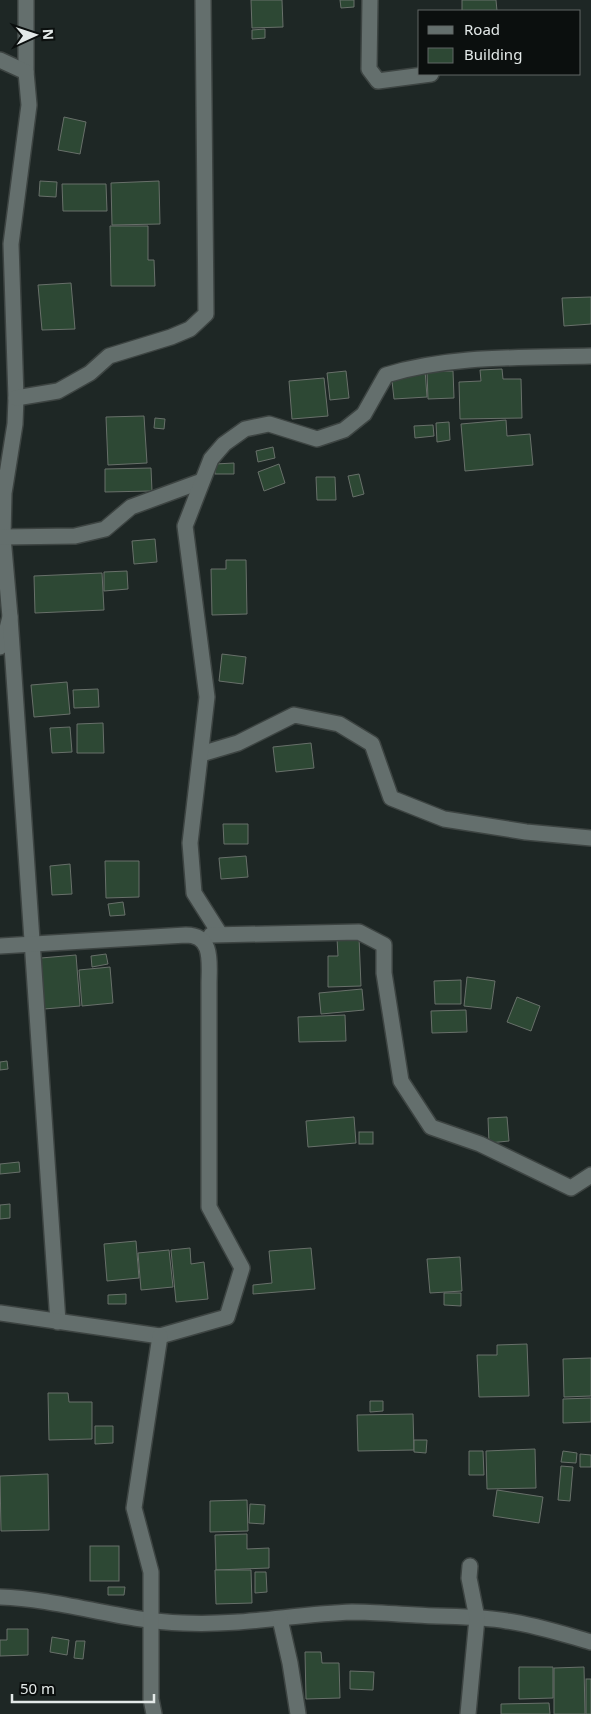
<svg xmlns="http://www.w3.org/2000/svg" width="591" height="1714" font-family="'Noto Sans',sans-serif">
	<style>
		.building { fill: #2d4834; stroke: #68706a }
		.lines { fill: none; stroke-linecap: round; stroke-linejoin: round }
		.street-casing { stroke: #3d4442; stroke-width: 18 }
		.street { stroke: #646f6d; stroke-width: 15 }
	</style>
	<rect width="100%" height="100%" fill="#1e2725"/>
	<g class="building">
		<path d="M251,0H282L283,27L252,28Z"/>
		<path d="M340,0H354V7L341,8Z"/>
		<path d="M462,0H496L497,11H462Z"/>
		<path d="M265,29V38L252,39V30Z"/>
		<path d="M64,117L86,122L80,154L58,150Z"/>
		<path d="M40,181L57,182L56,197L39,196Z"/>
		<path d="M159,181L160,224L112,225L111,183Z"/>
		<path d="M62,184H106L107,211H63Z"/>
		<path d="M110,226H148V260H154L155,286H111Z"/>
		<path d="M71,283L75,329L42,330L38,285Z"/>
		<path d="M591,297V324L564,326L562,298Z"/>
		<path d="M502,369L503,379H521L522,418L460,419L459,382L481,381L480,370Z"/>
		<path d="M425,370L427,397L394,399L391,372Z"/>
		<path d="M346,371L349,398L330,400L327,373Z"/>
		<path d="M453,371L454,398L428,399L427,372Z"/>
		<path d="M324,378L328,416L292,419L289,381Z"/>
		<path d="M144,416L147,463L108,465L106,417Z"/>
		<path d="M155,418L165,419L164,429L154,428Z"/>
		<path d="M506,420L507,436L530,434L533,465L465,471L461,424Z"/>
		<path d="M449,422L450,440L437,442L436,423Z"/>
		<path d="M433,425L434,436L415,438L414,426Z"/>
		<path d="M273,447L275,458L258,462L256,451Z"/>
		<path d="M234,463V474H215V464Z"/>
		<path d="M279,464L285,483L264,491L258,472Z"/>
		<path d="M151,468L152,491L105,492V469Z"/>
		<path d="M359,474L364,494L353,497L348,476Z"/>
		<path d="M316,477H335L336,500H317Z"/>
		<path d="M155,539L157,562L134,564L132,541Z"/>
		<path d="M226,560H246L247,614L212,615L211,569H226Z"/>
		<path d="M127,571L128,589L104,591V572Z"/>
		<path d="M102,573L104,610L35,613L34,576Z"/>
		<path d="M222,654L246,657L243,684L219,681Z"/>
		<path d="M67,682L70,714L34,717L31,685Z"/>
		<path d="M98,689L99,707L74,708L73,690Z"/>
		<path d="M103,723L104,753H77V724Z"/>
		<path d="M70,727L72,752L52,753L50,728Z"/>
		<path d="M311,743L314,768L276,772L273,747Z"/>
		<path d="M223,824H248V844H224Z"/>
		<path d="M246,856L248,877L221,879L219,858Z"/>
		<path d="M105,861H139V897L106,898Z"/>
		<path d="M70,864L72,894L52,895L50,866Z"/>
		<path d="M123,902L125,915L110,916L108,904Z"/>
		<path d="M359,937L361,986L328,987V956H338L337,938Z"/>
		<path d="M106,954L108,964L92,967L91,956Z"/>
		<path d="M76,955L80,1006L44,1009L41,958Z"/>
		<path d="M110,967L113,1003L82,1006L79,970Z"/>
		<path d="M467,977L495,981L491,1009L464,1006Z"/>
		<path d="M461,980V1004H435L434,981Z"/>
		<path d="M362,989L364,1010L321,1014L319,993Z"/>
		<path d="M517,997L540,1006L531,1031L507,1022Z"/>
		<path d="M466,1010L467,1032L432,1033L431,1011Z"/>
		<path d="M345,1015L346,1041L299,1042L298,1017Z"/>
		<path d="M7,1061L8,1069L0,1070V1062Z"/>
		<path d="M354,1117L356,1143L308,1147L306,1121Z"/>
		<path d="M507,1117L509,1141L489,1143L488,1118Z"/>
		<rect x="359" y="1132" width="14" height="12"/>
		<path d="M19,1162L20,1172L0,1174V1164Z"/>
		<path d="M10,1204V1218L0,1219V1205Z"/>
		<path d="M136,1241L139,1278L107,1281L104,1244Z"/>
		<path d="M190,1248L191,1264L204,1262L208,1299L176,1302L171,1250Z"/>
		<path d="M311,1248L315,1289L253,1294V1285L272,1283L269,1251Z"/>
		<path d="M169,1250L173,1287L141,1290L138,1253Z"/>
		<path d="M460,1257L462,1291L430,1293L427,1259Z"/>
		<path d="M444,1293H461V1306L444,1305Z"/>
		<path d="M126,1294V1304H108V1295Z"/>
		<path d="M527,1344L529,1396L479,1397L477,1355H497V1345Z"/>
		<path d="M591,1358V1396L564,1397L563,1359Z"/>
		<path d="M48,1393H68L69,1402H92V1439L49,1440Z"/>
		<path d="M591,1398V1422L563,1423V1399Z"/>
		<path d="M370,1401H383V1411L370,1412Z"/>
		<path d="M413,1414L414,1450L358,1451L357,1415Z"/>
		<path d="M95,1426H113V1443L95,1444Z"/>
		<path d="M414,1440H427L426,1453L414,1452Z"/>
		<path d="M535,1449L536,1488L487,1489L486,1451Z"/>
		<path d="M469,1451H483L484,1475H469Z"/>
		<path d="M563,1451L577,1453L576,1463L561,1462Z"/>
		<path d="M580,1454L591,1455V1467H580Z"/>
		<path d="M561,1466L573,1467L570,1501L558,1500Z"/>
		<path d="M48,1474L49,1530L1,1531L0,1476Z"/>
		<path d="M497,1490L543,1497L539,1523L493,1516Z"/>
		<path d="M247,1500L248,1531L210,1532V1501Z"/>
		<path d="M250,1504L265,1505L264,1524L249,1523Z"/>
		<path d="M247,1534V1549L269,1548V1568L216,1570L215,1535Z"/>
		<rect x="90" y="1546" width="29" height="35"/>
		<path d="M215,1570H251L252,1603L216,1604Z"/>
		<path d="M255,1572H266L267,1592L255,1593Z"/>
		<path d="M108,1587H125L124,1595H108Z"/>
		<path d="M7,1629H28V1655L0,1656V1640H7Z"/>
		<path d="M52,1637L69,1640L67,1655L50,1652Z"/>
		<path d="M76,1641H85L83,1659L74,1658Z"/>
		<path d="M305,1652H321L322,1663H339L340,1698L306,1699Z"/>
		<path d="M519,1667H553V1698L519,1699Z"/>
		<path d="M584,1667L585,1714H554V1668Z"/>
		<path d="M350,1671L374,1672L373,1690L350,1689Z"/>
		<rect x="586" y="1679" width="5" height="35"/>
		<path d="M549,1703L550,1714H501V1704Z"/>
	</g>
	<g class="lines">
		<g class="street-casing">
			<g id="street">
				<path d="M26,0V72"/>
				<path d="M370,0L369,69L378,81L431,74"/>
				<path d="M0,60L26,72L29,105L11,244L16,398L15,424L4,493L3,537L10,617L3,644L0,647"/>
				<path d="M16,398L58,391L90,373L109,356L171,337L190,329L206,314L203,0"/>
				<path d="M3,537L75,536L105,529L131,507L202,481"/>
				<path d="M10,617L58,1322"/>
				<path d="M201,754L238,743L294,715L339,724L372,744L391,798L444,819L526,832L591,838"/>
				<path d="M220,934L194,893L190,843L207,697L185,526L211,459L224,444L245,429L269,424L317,439L344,430L364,414L386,375C451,355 523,358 591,356"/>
				<path d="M211,935L359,932L384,945V973L401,1081L431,1127L480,1144L571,1188L591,1175"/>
				<path d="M0,946L186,935C214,935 209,964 209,984V1207L242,1268L227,1317L160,1336L0,1313"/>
				<path d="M0,1597C62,1599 120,1621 183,1623C240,1626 295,1614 352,1612C373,1612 395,1614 416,1615C446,1617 477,1616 507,1621C536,1625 563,1634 591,1642"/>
				<path d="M280,1619L290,1663L298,1714"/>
				<path d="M154,1714L151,1699V1572L134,1508L160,1336"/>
				<path d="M468,1714L477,1618L469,1578L470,1566"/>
			</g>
		</g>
		<use href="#street" class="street"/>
	</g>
	<rect x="418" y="10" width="162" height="65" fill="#0b0f0e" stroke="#616665"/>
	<rect x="428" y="26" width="25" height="8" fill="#646f6d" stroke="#616665"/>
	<text x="464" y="35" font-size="15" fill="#e3e9e8">Road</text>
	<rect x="428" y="48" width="25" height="15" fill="#2d4834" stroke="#616665"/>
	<text x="464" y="60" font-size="15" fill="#e3e9e8">Building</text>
	<g transform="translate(35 35) rotate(87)" stroke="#0b0f0e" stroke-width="4" paint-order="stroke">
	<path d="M0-4L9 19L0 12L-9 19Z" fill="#e3e9e8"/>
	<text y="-8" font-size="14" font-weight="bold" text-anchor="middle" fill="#e3e9e8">N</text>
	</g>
	<path d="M12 1694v8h142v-8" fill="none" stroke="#e3e9e8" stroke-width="2.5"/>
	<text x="20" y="1694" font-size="15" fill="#e3e9e8" stroke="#0b0f0e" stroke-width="4" paint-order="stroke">50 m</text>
</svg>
